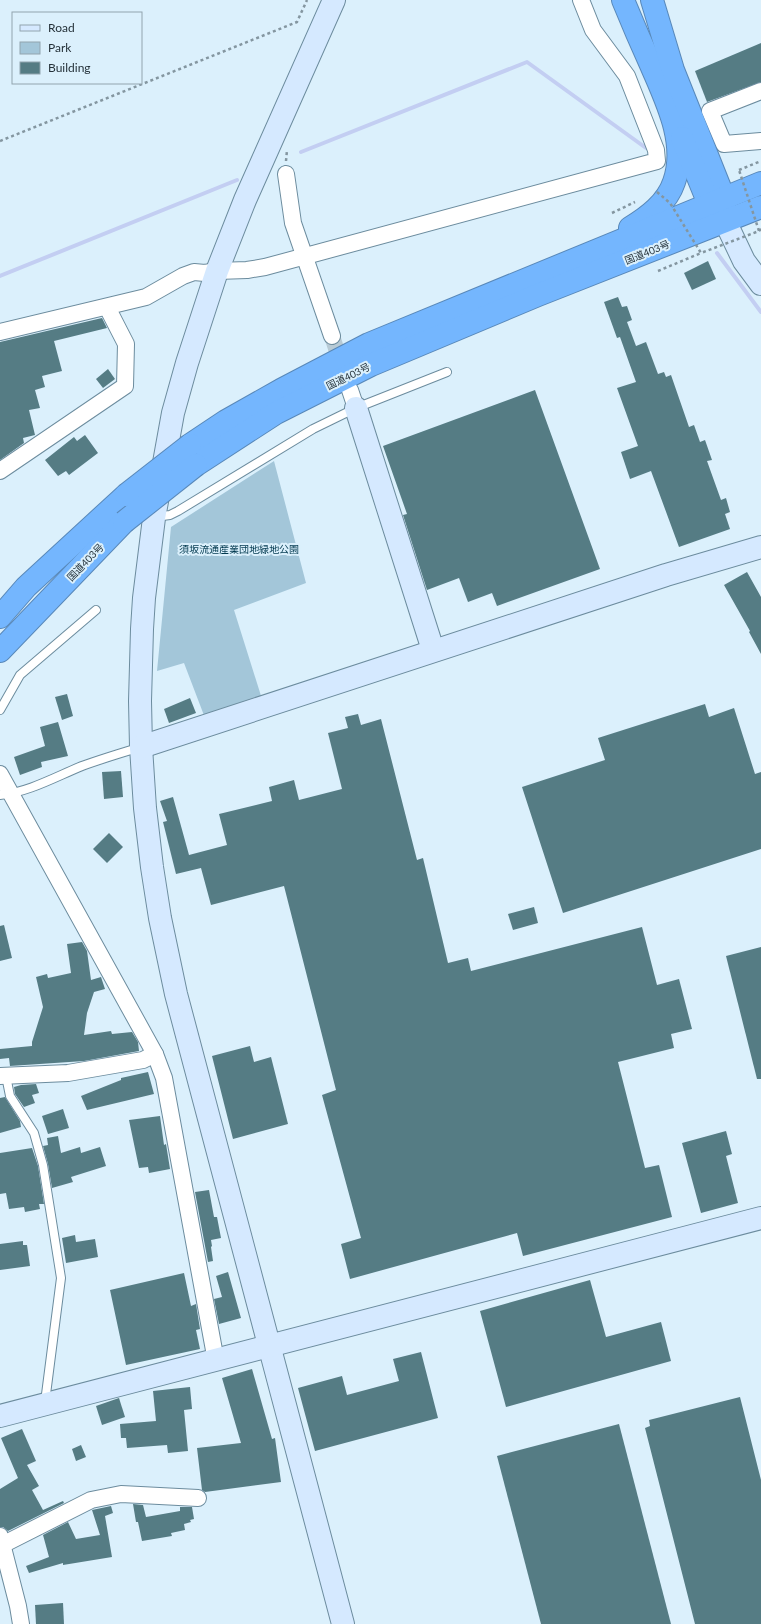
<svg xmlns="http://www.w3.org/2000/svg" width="761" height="1624" font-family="Lato,'Noto Sans JP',sans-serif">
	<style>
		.green { fill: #a3c6d9 }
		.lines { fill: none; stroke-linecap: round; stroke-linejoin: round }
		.stream { stroke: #c3cef2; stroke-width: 4 }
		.building { fill: #557c84 }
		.street-tunnel { stroke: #b7cad5; stroke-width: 16; stroke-dasharray: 16 8; stroke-linecap: butt }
		.lane-casing { stroke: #6c8c9e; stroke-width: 10 }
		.street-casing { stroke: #6c8c9e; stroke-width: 18 }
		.secondary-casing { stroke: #6c8c9e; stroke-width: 24 }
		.highway-casing { stroke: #5888b9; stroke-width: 24 }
		.path { stroke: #8496a0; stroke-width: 2.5; stroke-dasharray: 3 3; stroke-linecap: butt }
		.lane { stroke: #fff; stroke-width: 8 }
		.street { stroke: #fff; stroke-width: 16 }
		.secondary { stroke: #d5e9ff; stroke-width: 22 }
		.highway { stroke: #74b6fe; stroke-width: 22 }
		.highway-bridge-casing { stroke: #5888b9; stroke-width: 24; stroke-linecap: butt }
		.path-bridge { stroke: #8496a0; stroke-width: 2.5; stroke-dasharray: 3 3; stroke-linecap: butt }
		.highway-bridge { stroke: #74b6fe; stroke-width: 22 }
		.labels { text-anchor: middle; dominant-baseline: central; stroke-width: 4; stroke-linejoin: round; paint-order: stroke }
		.street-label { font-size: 10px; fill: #25323a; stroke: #dbf0fc }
		.park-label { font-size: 10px; fill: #02394f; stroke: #dbf0fc }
	</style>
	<rect width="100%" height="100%" fill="#dbf0fc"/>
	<path class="green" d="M274,461L306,583L234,610L262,699L205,718L184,663L157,671L171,527Z"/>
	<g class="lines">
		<g class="stream">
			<path d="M301,152L527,62L646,148"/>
			<path d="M717,253L761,312"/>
			<path d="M0,276L237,180"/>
		</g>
	</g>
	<g class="building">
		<path d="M761,43V82L707,102L695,71Z"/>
		<path d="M708,261L716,279L692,290L684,273Z"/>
		<path d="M618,297L622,307L627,306L632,320L627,322L636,346L646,342L658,374L664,372L666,377L671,375L689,427L694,425L700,442L705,440L712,460L707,461L721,500L726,498L730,512L725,514L730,529L679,547L651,471L630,479L621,452L638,446L617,388L636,382L620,337L617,338L604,302Z"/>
		<path d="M102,318L107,328L54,341L62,371L42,376L45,387L35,390L40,408L29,410L35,435L23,438L24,443L0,460V342Z"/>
		<path d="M108,369L115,379L103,388L96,379Z"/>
		<path d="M535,390L600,569L497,606L492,593L468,602L459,578L427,590L403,515L407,514L383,446Z"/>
		<path d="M85,435L98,453L69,475L66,471L58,476L45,460L74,437L77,441Z"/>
		<path d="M747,572L761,597V654L749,632L750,631L724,585Z"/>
		<path d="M67,694L73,716L62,720L55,697Z"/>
		<path d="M190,698L196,713L169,723L164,709Z"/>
		<path d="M705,704L709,717L734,708L755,774L761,772V849L563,913L522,787L605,760L598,738Z"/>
		<path d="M358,714L361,725L381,719L417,860L423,858L448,963L468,958L471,971L642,927L657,985L679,979L692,1029L671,1034L674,1048L618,1062L645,1168L659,1165L672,1217L523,1256L517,1233L350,1279L341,1244L361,1238L322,1095L336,1090L284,886L211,905L201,868L176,874L163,822L167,821L160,801L173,797L189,855L227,845L219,814L272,801L269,787L294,780L299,800L342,789L328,733L348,728L345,717Z"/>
		<path d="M58,722L68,756L41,762L42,767L20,775L14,757L45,746L40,727Z"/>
		<path d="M121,771L123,797L104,799L102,772Z"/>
		<path d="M109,833L123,847L107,863L93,849Z"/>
		<path d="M534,907L538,923L513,930L508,914Z"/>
		<path d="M4,925L12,958L0,961V926Z"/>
		<path d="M82,942L87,951L91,980L101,977L105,989L94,992L87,1013L84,1035L111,1031L112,1034L132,1032L138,1042L139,1051L84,1061L10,1066L9,1058L0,1059V1049L32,1046V1042L43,1007L36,977L47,974L48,978L71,973L67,944Z"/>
		<path d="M761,947V1079H757L726,956Z"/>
		<path d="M250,1046L254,1062L271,1057L288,1124L233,1139L212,1056Z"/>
		<path d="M148,1072L154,1094L87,1110L81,1096L121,1080V1078Z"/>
		<path d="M36,1084L39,1093L32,1095L35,1103L24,1107L15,1094L14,1087L21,1085Z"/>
		<path d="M5,1097L20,1121L21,1127L0,1133V1098Z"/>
		<path d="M63,1109L69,1128L48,1134L42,1116Z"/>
		<path d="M160,1116L164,1145L166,1144L170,1169L149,1173L148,1167L139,1168L129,1120Z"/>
		<path d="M726,1131L732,1154L726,1156L738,1203L701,1213L682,1143Z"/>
		<path d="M58,1136L61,1153L80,1147L81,1153L100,1147L106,1166L71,1177L73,1182L52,1188L48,1164L43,1146L48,1145L47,1138Z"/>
		<path d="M32,1148L38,1166L44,1204H39L40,1209L25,1212L24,1207L9,1209L6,1193L0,1194V1153Z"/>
		<path d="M209,1190L214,1217H217L221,1238L211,1240L212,1246L211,1247L213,1261L208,1262L195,1192Z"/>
		<path d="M75,1235L76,1242L95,1239L98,1257L66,1263L62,1238Z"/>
		<path d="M23,1241V1245H27L30,1266L0,1270V1244Z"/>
		<path d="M228,1272L241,1318L219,1324L214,1299L222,1297L216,1276Z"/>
		<path d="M184,1273L191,1306L196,1304L200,1329L196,1330L200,1349L126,1365L110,1290Z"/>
		<path d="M590,1280L606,1337L661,1322L671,1361L506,1407L480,1311Z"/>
		<path d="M421,1352L438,1418L315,1451L298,1388L342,1376L347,1395L399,1381L393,1359Z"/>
		<path d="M252,1369L272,1439L275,1438L281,1482L205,1492L202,1490L197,1448L241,1443L222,1378Z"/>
		<path d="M190,1387L192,1409L184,1410L188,1451L168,1453L167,1445L127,1448L126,1438H121L120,1424L156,1421L153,1391Z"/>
		<path d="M740,1397L761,1480V1624H695L645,1428L650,1426L649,1420Z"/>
		<path d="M119,1398L125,1417L102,1425L96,1406Z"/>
		<path d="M619,1424L671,1624H541L497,1456Z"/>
		<path d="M22,1429L36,1461L27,1465L39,1486L32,1490L43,1510L63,1501L64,1503L8,1531L3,1527H0V1489L18,1478L1,1438Z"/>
		<path d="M81,1445L86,1457L76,1461L72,1449Z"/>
		<path d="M133,1504L143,1505L146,1517L180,1511V1507H192L194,1519L190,1520L191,1522L184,1524L185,1530L171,1533L172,1536L142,1541L138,1522H136Z"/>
		<path d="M111,1506L113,1513L105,1516L112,1557L63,1565V1563L29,1573L26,1566L49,1557L43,1535L68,1522L76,1539L100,1535L92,1510Z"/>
		<path d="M63,1603L64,1624H36L35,1605Z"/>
	</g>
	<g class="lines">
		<path class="street-tunnel" d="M332,336L343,370"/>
		<g class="lane-casing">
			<g id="lane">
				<path d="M155,517L170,515L178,511L313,429L356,408L447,372"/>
				<path d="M0,710L20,675L96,610"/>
				<path d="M0,795C29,792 55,777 82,766C101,759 121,753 141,747"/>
				<path d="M6,1076L10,1096L34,1133L43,1165L61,1278L45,1402"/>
			</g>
		</g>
		<g class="street-casing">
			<g id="street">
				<path d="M761,91L710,111L724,144L761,141"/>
				<path d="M286,174L293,223L332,336"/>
				<path d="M0,332L146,297L183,276L194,272L205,273L217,271L247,270L265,267L657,161L656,150L627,76L593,30L581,0"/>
				<path d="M350,390L356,408"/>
				<path d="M0,471L125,386L126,344L107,307"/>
				<path d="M0,774L155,1054L164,1078L216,1361"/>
				<path d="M0,1076L68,1073L143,1060L155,1054"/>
				<path d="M0,1536L18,1606L21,1624"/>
				<path d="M2,1545L91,1500L121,1494L198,1498"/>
			</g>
		</g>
		<g class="secondary-casing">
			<g id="secondary">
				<path d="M334,0L245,200L217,271L187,363L173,413L154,518L144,598L142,629L140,701L141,747L145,808L152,867L160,918L176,994L343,1624"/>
				<path d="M725,221L744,261L761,284"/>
				<path d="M356,408L433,650"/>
				<path d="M141,747L666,575L761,547"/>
				<path d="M0,1416L761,1218"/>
			</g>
		</g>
		<g class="highway-casing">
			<g id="highway">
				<path d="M623,0C632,22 641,43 651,65C666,100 688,143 674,182C667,203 648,217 630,228"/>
				<path d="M652,0L673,70L724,198V212"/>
				<path d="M682,138L709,204L718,214"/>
				<path d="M190,445L226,421L281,390L369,344L761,183"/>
				<path d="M196,465L276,413L371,365L538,295L761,207"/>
				<path d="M0,617L26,587L126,495"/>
				<path d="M0,651L124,522"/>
			</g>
		</g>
		<g class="path">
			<path d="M0,141L297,22L307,0"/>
			<path d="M286,161L287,150"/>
			<path d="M739,170L761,161"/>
			<path d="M612,213L635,202"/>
			<path d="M759,231L761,229"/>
			<path d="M658,271L701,253"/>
		</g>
		<use href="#lane" class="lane"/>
		<use href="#street" class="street"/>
		<use href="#secondary" class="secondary"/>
		<use href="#highway" class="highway"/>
		<g class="highway-bridge-casing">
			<g id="highway-bridge">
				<path d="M126,495L190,445"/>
				<path d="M124,522L196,465"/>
			</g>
		</g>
		<path class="path-bridge" d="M657,192L670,203L701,253L759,231L739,170"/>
		<use href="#highway-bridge" class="highway-bridge"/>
	</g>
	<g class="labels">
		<g class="street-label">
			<text transform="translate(647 252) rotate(-22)">国道403号</text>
			<text transform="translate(348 376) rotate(-26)">国道403号</text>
			<text transform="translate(85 562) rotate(-46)">国道403号</text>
		</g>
		<g class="park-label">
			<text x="239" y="549">須坂流通産業団地緑地公園</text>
		</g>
	</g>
	<rect x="12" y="12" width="130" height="72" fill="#dbf0fc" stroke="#92a4ae"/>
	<rect x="20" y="25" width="20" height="6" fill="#d5e9ff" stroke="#92a4ae"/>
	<text x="48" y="32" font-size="12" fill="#25323a">Road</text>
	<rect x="20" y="42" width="20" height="12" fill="#a3c6d9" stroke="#92a4ae"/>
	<text x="48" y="52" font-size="12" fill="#25323a">Park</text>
	<rect x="20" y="62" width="20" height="12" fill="#557c84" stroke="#92a4ae"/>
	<text x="48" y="72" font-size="12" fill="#25323a">Building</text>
</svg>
